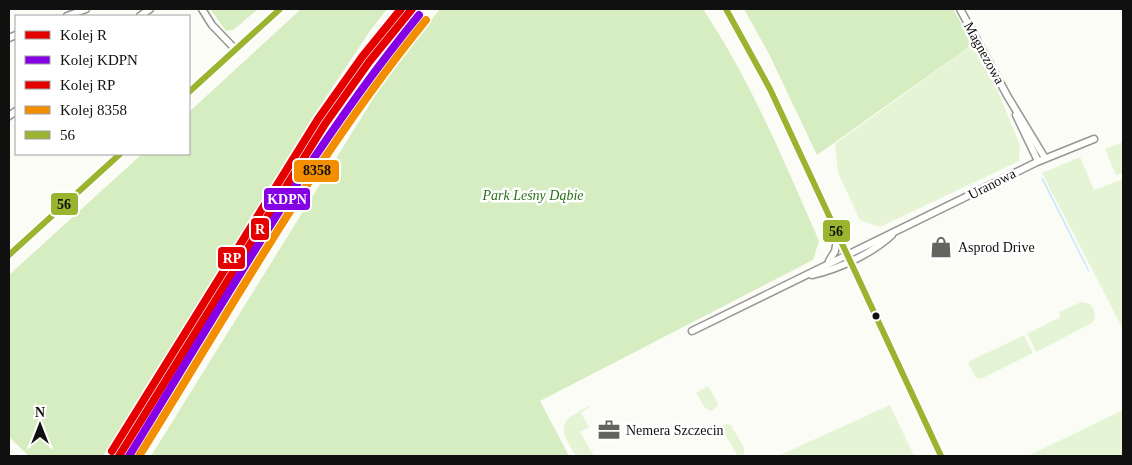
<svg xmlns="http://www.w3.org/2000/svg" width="1132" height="465" font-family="Georgia,serif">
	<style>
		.green { fill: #e5f4d5 }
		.forest { fill: #d6edc2 }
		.water { fill: #c9e8fa }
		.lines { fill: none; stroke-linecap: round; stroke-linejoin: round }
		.minor-casing { stroke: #969694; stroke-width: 9 }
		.minor { stroke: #fffffe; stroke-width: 6 }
		.bus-1-casing { stroke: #fff; stroke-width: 10 }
		.bus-1 { stroke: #9bb42f; stroke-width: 6 }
		.rail-1-casing { stroke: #fff; stroke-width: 11 }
		.rail-2-casing { stroke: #fff; stroke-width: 11 }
		.rail-3-casing { stroke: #fff; stroke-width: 11 }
		.rail-4-casing { stroke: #fff; stroke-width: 11 }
		.rail-1 { stroke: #e50000; stroke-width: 8 }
		.rail-2 { stroke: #8500e5; stroke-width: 8 }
		.rail-3 { stroke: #e50000; stroke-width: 8 }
		.rail-4 { stroke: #f38e01; stroke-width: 8 }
		.bus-dot { fill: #101010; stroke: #fff; stroke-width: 2 }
		.labels { text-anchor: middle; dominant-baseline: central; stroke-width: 5; stroke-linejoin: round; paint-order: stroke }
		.street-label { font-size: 14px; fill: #101010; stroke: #fff }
		.park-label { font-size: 14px; font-style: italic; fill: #2a7019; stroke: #fff }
		.poi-label { font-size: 14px; fill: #101010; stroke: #fff; text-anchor: start }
		.line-badge { stroke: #fff; stroke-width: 2 }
		.badge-label { font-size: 14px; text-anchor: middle; font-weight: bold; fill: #fff }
		.pale-badge-label { font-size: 14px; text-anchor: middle; font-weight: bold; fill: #111 }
	</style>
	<rect width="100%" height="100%" fill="#fcfcf7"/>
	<g class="green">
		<path d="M973,44L997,89L1020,145L1019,161L880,227L860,220L838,173L835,144Z"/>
		<path d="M1123,142V173L1116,175L1105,149Z"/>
		<path d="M1080,157L1094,190L1123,179V329L1042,173Z"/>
		<path d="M1081,302L1090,304C1095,310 1097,316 1092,323L1036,352L1027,334L1060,317L1059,312Z"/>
		<path d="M1024,335L1033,353L981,379L975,377L968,362Z"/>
		<path d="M708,386L718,403L717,407L711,411L705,408L696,393Z"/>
		<path d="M890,405L914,456H778Z"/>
		<path d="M591,406L581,413L589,427L580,432L594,456H576C568,442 555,426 573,415C579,412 585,407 591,406Z"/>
		<path d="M1123,410V456H1028Z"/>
		<path d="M726,424L731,425L744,448V455L738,456L720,426Z"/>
	</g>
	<g class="forest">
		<path d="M210,9H258L233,30L226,31Z"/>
		<path d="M301,9H387L370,31L314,115L103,456H29L9,437V275L142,154H189V112Z"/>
		<path d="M440,9H703C751,81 784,161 819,241L813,260L540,401L569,456H151L391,70Z"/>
		<path d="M744,9H953L973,44L817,155L769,54Z"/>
	</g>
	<path class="water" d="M1041,178H1043L1090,272L1088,271Z"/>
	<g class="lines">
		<g class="minor-casing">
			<g id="minor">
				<path d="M202,9L212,25L235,49"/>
				<path d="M726,9L770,89L941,456"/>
				<path d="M960,9L1008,97L1045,158"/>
				<path d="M67,16L86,9"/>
				<path d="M140,16L150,9"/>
				<path d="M9,38L16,35"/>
				<path d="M189,92L280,9"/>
				<path d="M1016,115L1038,161"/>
				<path d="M9,116L16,111"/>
				<path d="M9,255L120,154"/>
				<path d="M829,261L835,251L838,235"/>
				<path d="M812,275C839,269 871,254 892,235"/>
				<path d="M692,331L1037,162L1094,139"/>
			</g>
		</g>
		<use href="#minor" class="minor"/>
		<g class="bus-1-casing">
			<g id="bus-1">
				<path d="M726,9L770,89L941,456"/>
				<path d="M189,92L280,9"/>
				<path d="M9,255L120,154"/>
			</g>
		</g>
		<use href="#bus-1" class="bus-1"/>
		<g class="rail-1-casing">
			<path id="rail-1" d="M119,456L325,124L369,62L412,9"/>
		</g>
		<g class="rail-2-casing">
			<path id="rail-2" d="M129,456C221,307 308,151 419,15"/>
		</g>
		<g class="rail-3-casing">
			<path id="rail-3" d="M112,451L318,119L362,57L401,9"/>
		</g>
		<g class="rail-4-casing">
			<path id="rail-4" d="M139,456C231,309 316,155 426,20"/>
		</g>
		<use href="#rail-1" class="rail-1"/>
		<use href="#rail-2" class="rail-2"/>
		<use href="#rail-3" class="rail-3"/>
		<use href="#rail-4" class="rail-4"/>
	</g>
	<defs>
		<g id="shop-bare" transform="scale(1.725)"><path d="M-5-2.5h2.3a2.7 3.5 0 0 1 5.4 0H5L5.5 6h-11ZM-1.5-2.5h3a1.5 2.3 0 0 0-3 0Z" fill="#636361" stroke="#fff" stroke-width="2.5" paint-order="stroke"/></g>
		<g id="office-bare" transform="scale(1.725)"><path d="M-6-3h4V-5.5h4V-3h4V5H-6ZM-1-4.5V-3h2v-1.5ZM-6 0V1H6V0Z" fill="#636361" stroke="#fff" stroke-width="2.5" paint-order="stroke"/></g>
	</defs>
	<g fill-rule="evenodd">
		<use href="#shop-bare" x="941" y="247"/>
		<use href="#office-bare" x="609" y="430"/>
	</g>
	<circle class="bus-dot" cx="876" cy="316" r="4.5"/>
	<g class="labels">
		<g class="street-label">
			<text transform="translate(984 53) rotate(61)">Magnezowa</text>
			<text transform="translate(992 184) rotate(-27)">Uranowa</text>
		</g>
		<g class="park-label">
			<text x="533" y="195">Park Leśny Dąbie</text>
		</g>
		<g class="poi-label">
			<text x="958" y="247">Asprod Drive</text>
			<text x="626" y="430">Nemera Szczecin</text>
		</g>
	</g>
	<g class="line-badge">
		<rect x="293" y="159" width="47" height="24" rx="5" fill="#f38e01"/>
		<rect x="263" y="187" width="48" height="24" rx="5" fill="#8500e5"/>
		<rect x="50" y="192" width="29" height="24" rx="5" fill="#9bb42f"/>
		<rect x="250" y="217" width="20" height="24" rx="5" fill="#e50000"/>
		<rect x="822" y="219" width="29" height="24" rx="5" fill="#9bb42f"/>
		<rect x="217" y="246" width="29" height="24" rx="5" fill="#e50000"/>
	</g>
	<g class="badge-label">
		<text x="287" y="204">KDPN</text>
		<text x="260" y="234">R</text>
		<text x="232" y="263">RP</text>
	</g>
	<g class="pale-badge-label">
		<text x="317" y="175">8358</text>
		<text x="64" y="209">56</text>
		<text x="836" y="236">56</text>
	</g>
	<rect width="1132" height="465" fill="none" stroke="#101010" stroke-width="20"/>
	<rect x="15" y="15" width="175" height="140" fill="#ffffff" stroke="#9f9f9f"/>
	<rect x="25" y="31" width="25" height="8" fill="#e50000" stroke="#9f9f9f"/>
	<text x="60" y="40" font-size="15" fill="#101010">Kolej R</text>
	<rect x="25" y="56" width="25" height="8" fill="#8500e5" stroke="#9f9f9f"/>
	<text x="60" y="65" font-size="15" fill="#101010">Kolej KDPN</text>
	<rect x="25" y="81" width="25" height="8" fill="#e50000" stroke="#9f9f9f"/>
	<text x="60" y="90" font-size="15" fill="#101010">Kolej RP</text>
	<rect x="25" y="106" width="25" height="8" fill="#f38e01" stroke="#9f9f9f"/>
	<text x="60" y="115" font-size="15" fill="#101010">Kolej 8358</text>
	<rect x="25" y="131" width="25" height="8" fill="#9bb42f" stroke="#9f9f9f"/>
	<text x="60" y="140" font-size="15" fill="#101010">56</text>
	<g transform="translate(40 425)" stroke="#ffffff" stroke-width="4" paint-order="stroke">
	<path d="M0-4L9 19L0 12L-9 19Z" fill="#101010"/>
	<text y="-8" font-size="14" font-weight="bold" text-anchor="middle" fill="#101010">N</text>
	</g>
</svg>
